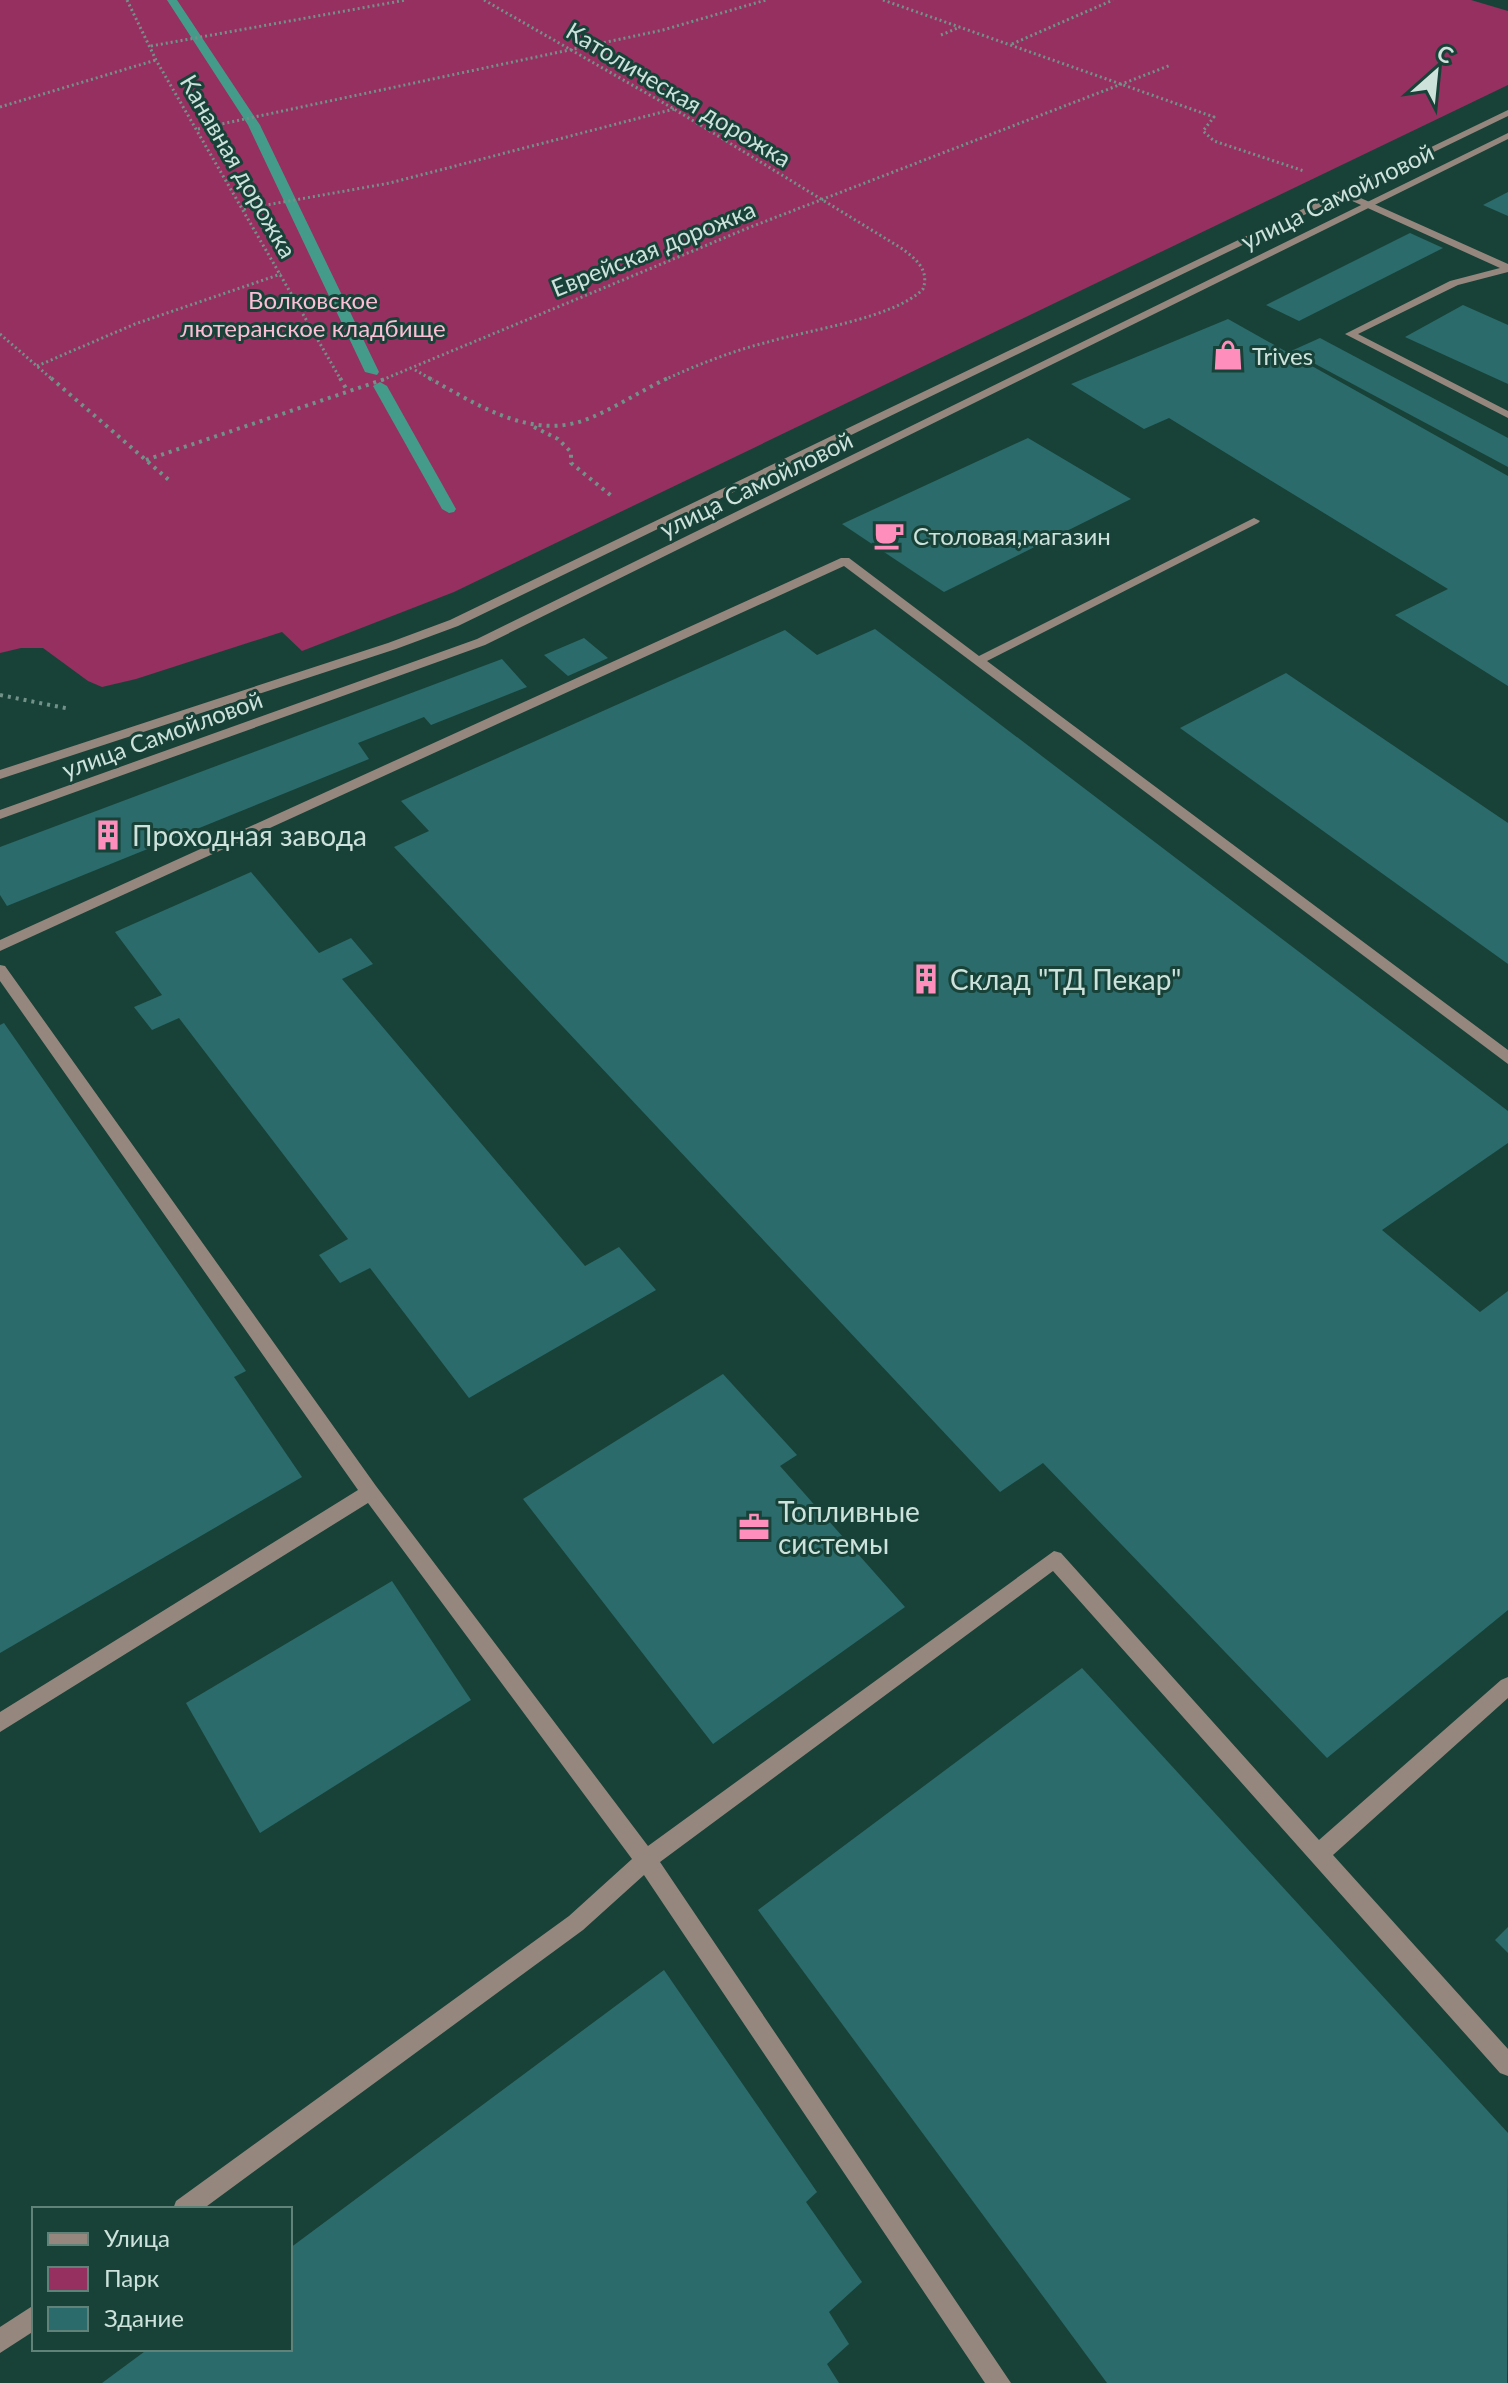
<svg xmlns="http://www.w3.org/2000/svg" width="1508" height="2383" font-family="Lato,sans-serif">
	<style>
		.green { fill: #953060 }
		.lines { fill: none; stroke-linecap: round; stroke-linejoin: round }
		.stream { fill: #449b89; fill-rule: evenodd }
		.building { fill: #2b6b6b }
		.path-far1 { stroke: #729289; stroke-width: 3; stroke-dasharray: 2 3; stroke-linecap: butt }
		.path { stroke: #729289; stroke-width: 4; stroke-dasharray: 3 5; stroke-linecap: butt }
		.service { fill: #96877e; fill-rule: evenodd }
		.minor { fill: #96877e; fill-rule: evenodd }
		.labels { text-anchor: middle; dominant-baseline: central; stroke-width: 6; stroke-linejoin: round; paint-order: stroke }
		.far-street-label { font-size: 24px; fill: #cce2db; stroke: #184238 }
		.far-park-label { font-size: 24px; fill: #fcbed5; stroke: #184238 }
		.far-poi-label { font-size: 24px; fill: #cce2db; stroke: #184238; text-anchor: start }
		.poi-label { font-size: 28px; fill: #cce2db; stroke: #184238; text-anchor: start }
	</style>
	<rect width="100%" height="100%" fill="#184238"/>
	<path class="green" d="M0,0H1471L1508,11V85L454,592L302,651L282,632L136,679L102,687L88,681L43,648H21L0,653Z"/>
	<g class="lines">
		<g class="stream">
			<path d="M167,0H177L260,125L379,372L377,375L365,372L248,125Z"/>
			<path d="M380,382L387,386L456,509L454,512L449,513L442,509L373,386Z"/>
		</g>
	</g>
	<g class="building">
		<path d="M1508,192V216L1483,205Z"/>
		<path d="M1410,233L1443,248L1299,321L1266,305Z"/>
		<path d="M1463,305L1508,325V384L1405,337Z"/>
		<path d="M1228,319L1508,476V686L1395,615L1448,589L1169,418L1144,429L1071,384Z"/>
		<path d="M1320,338L1508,438V467L1291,351Z"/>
		<path d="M1028,438L1131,499L944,592L842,524Z"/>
		<path d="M875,629L1508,1111V1143L1382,1230L1480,1312L1508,1291V1610L1327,1758L1043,1463L1000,1492L394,847L429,831L401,801L785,630L817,655Z"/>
		<path d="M584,638L608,658L568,676L544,655Z"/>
		<path d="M502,659L527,687L431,725L424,717L358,743L369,759L7,906L0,895V847Z"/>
		<path d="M1286,673L1508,823V964L1180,728Z"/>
		<path d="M251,872L319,953L351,938L373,964L342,979L585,1266L619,1247L656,1290L469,1398L370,1268L340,1283L319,1255L348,1239L179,1018L152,1030L134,1007L162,995L115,932Z"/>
		<path d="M4,1023L246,1371L234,1377L302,1477L0,1653V1025Z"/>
		<path d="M723,1374L797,1455L780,1466L905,1607L713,1744L523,1499Z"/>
		<path d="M392,1581L471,1700L260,1833L186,1703Z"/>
		<path d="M1082,1668L1508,2133L1507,2383H1107L758,1910Z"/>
		<path d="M1508,1927V1953L1495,1940Z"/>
		<path d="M664,1970L817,2192L806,2202L862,2282L829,2312L849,2344L827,2364L839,2383H102L148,2349H290V2248Z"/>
	</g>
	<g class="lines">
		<g class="path-far1">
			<path d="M127,0L156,60L341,380"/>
			<path d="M484,0L674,109L901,248C915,258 930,270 923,289C895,318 808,330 768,342C732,351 697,365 664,380"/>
			<path d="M883,0L1214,117L1203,131L1214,141L1304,171"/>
			<path d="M941,35L960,27"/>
			<path d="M1012,44L1113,0"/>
			<path d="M151,46L406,0"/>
			<path d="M0,107L156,60"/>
			<path d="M198,129L663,30L766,0"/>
			<path d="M244,209L390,183L674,109"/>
			<path d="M0,334L53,380"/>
			<path d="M37,366L135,324L281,274"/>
			<path d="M415,370L433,380"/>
			<path d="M382,380L748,228L1171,65"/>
		</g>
		<g class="path">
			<path d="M51,378L169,480"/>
			<path d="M340,378L347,390"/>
			<path d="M429,378C476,404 530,440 585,420C614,409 640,391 668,378"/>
			<path d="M534,427L558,439L571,452V463L614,498"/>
			<path d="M146,460L388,378"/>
			<path d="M0,695L70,709"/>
		</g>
		<g class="service">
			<path d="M1339,191H1345L1508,264V272L1458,285L1358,334L1508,411V418L1345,334L1450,281L1500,268L1339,195Z"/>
			<path d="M1254,518L1260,521L1258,523L987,661L1508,1050V1064L844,566L0,951V940L841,558H849L979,656Z"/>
			<path d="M0,965L5,966L376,1486L648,1846L1054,1551L1061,1553L1319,1840L1501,1680L1508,1677V1698L1333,1855L1508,2049V2076L1500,2073L1053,1571L660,1862L1011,2383H985L644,1875L583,1930L203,2209H173L176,2201L569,1916L632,1859L368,1503L0,1732V1712L358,1490L0,981Z"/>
			<path d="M34,2305V2331L0,2353V2327Z"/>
		</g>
		<g class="minor">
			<path d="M1508,110V116L458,626L396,649L0,779V770L388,643L450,620Z"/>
			<path d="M1508,133V139L485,645L0,819V810L477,639Z"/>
		</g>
	</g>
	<defs>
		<g id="shop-bare" transform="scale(2.4)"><path d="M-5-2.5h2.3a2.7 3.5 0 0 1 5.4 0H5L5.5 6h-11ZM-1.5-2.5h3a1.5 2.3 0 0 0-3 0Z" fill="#fe8ebc" stroke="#184238" stroke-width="2.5" paint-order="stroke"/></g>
		<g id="cafe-bare" transform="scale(2.4)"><path d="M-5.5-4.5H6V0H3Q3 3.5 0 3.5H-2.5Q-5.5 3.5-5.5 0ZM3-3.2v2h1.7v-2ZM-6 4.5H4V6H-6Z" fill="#fe8ebc" stroke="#184238" stroke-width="2.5" paint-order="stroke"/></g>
		<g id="building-bare" transform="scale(2.4)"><path d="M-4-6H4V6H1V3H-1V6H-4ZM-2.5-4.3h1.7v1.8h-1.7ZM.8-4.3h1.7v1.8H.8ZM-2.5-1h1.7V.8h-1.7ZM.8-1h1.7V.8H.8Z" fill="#fe8ebc" stroke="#184238" stroke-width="2.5" paint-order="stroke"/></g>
		<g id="office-bare" transform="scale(2.4)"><path d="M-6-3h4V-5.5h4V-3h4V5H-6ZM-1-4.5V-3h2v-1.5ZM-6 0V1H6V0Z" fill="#fe8ebc" stroke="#184238" stroke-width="2.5" paint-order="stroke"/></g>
	</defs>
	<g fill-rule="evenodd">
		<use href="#shop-bare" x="1228" y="355"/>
		<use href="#cafe-bare" x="889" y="535"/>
		<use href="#building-bare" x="108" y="835"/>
		<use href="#building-bare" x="926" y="979"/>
		<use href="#office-bare" x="754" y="1527"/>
	</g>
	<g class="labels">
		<g class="far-street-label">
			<text transform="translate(679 94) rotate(31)">Католическая дорожка</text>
			<text transform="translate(239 166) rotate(60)">Канавная дорожка</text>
			<text transform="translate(1337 196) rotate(-26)">улица Самойловой</text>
			<text transform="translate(653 248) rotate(-22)">Еврейская дорожка</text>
			<text transform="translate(756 484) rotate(-26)">улица Самойловой</text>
			<text transform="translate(162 734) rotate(-20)">улица Самойловой</text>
		</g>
		<g class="far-park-label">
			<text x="313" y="299">Волковское<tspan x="313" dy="28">лютеранское кладбище</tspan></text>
		</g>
		<g class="far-poi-label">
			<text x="1252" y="355">Trives</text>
			<text x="913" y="535">Столовая,магазин</text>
		</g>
		<g class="poi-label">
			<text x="132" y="835">Проходная завода</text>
			<text x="950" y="979">Склад "ТД Пекар"</text>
			<text x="778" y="1511">Топливные<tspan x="778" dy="32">системы</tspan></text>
		</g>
	</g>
	<rect x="32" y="2207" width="260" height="144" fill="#184238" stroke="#608279" stroke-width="2"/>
	<rect x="48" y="2233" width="40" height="12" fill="#96877e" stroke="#608279" stroke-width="2"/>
	<text x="104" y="2247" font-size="24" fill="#cce2db">Улица</text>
	<rect x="48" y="2267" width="40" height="24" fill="#953060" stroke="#608279" stroke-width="2"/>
	<text x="104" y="2287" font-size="24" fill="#cce2db">Парк</text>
	<rect x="48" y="2307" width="40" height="24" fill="#2b6b6b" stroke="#608279" stroke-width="2"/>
	<text x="104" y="2327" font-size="24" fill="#cce2db">Здание</text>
	<g transform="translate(1436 72) rotate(27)" stroke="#184238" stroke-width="6" paint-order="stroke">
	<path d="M0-6L14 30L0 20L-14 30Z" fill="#cce2db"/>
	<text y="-12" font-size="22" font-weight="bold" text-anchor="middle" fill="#cce2db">С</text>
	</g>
</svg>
